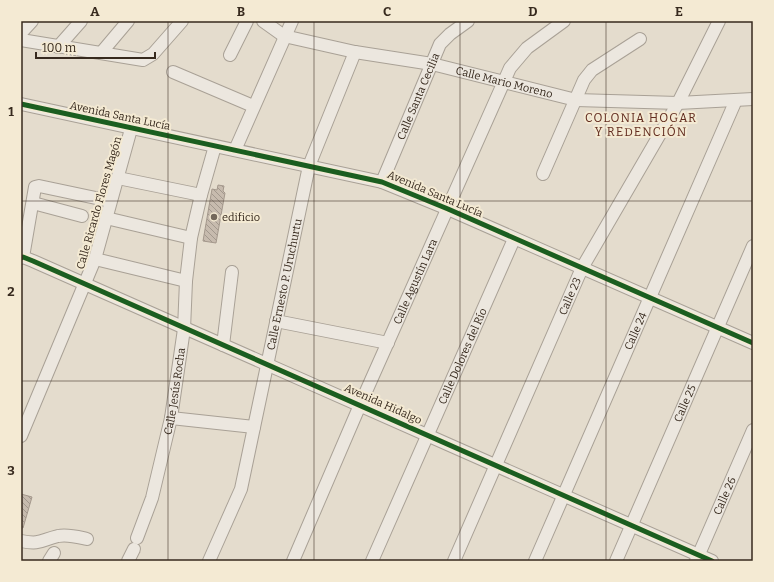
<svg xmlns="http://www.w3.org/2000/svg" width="774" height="582" font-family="Bitter,serif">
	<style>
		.building { fill: url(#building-back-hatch); stroke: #a4988c }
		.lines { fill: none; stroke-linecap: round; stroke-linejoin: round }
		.minor-casing { stroke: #a9a196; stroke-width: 14 }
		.minor { stroke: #ece7df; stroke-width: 12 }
		.cycleway-casing { stroke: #f4ead3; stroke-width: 8 }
		.cycleway { stroke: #1b5e20; stroke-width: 5 }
		.grid { fill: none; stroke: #372a1e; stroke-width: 1; stroke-opacity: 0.55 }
		.poi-dot { fill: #74685b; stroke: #f4ead3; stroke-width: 1.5 }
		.labels { text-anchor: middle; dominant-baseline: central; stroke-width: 4; stroke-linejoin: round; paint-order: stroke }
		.street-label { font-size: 11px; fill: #372a1e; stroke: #f4ead3 }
		.poi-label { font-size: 11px; fill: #372a1e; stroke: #f4ead3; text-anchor: start }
		.neighbourhood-label { font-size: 12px; letter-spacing: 1px; fill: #622c1f; stroke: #f4ead3 }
		.neatline { fill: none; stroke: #372a1e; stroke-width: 1.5 }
		.grid-label { font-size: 13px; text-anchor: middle; font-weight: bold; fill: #372a1e }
	</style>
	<defs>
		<pattern id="building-back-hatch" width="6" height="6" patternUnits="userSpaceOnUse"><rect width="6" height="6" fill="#c7bbae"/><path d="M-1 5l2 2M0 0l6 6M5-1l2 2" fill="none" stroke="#a2988d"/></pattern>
	</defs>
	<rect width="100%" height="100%" fill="#e4dccd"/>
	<g class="building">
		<path d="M218,185L224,186L223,191L225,193L216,243L203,241L212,189L217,190Z"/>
		<path d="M21,494L32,497L23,528H21Z"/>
	</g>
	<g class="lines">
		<g class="minor-casing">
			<g id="minor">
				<path id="s1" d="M263,21L284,36L355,52L432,64L576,100L678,103L753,99"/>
				<path d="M21,33L32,21"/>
				<path d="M21,40L143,60L153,54L182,21"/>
				<path d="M58,47L81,21"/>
				<path d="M101,53L128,21"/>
				<path d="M230,55L247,21"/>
				<path d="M173,72L253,106"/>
				<path d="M21,104L382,182L448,209L753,343"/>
				<path d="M235,150L292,21"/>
				<path d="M543,174L584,80L592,70L640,39"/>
				<path d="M118,178L201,195"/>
				<path id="s2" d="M382,182L440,44L450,34L468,21"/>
				<path d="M33,203L82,216"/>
				<path d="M106,218L191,238"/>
				<path d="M23,257L35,187L39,186L110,201"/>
				<path d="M21,258L23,257L33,261L712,561"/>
				<path d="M95,259L186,281"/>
				<path d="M276,321L388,343"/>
				<path d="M223,345L232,272"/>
				<path d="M171,418L254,427"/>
				<path d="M21,436L95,259L131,129"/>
				<path id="s3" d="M137,538L152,498L171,418L184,329L186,281L191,238L201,195L215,146"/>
				<path d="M21,541C41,545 41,540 58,536C68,534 78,537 87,539"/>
				<path d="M49,561L54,553"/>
				<path d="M128,561L134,549"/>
				<path id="s4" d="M209,561L241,489L309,166L355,52"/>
				<path id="s5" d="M293,561L360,405L510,68L527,48L564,21"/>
				<path id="s6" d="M372,561L514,239"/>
				<path id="s7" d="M454,561L582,268L678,103L719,21"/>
				<path id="s8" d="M535,561L736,100"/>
				<path id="s9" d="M616,561L753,246"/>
				<path id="s10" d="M696,561L753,430"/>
			</g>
		</g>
		<use href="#minor" class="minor"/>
		<g class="cycleway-casing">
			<g id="cycleway">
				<path d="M21,104L382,182L448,209L753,343"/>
				<path d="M21,258L23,257L33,261L712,561"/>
			</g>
		</g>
		<use href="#cycleway" class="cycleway"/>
	</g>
	<path class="grid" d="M168,21V561M314,21V561M460,21V561M606,21V561M21,201H753M21,381H753"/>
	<circle class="poi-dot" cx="214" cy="217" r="4"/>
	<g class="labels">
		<g class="street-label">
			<text stroke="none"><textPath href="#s1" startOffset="251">Calle Mario Moreno</textPath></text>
			<text stroke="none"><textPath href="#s2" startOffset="93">Calle Santa Cecilia</textPath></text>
			<text transform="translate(120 116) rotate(12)">Avenida Santa Lucía</text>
			<text transform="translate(435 194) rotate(23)">Avenida Santa Lucía</text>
			<text transform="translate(99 203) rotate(-74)">Calle Ricardo Flores Magón</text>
			<text stroke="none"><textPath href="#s5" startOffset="305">Calle Agustín Lara</textPath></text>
			<text stroke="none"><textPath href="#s4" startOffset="288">Calle Ernesto P. Uruchurtu</textPath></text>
			<text stroke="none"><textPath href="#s7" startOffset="289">Calle 23</textPath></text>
			<text stroke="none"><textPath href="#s8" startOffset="251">Calle 24</textPath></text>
			<text stroke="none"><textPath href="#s6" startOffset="224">Calle Dolores del Río</textPath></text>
			<text stroke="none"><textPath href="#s3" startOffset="152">Calle Jesús Rocha</textPath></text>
			<text transform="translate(383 404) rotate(24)">Avenida Hidalgo</text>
			<text stroke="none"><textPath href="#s9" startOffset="172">Calle 25</textPath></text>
			<text stroke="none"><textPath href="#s10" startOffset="71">Calle 26</textPath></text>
		</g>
		<g class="poi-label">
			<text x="222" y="217">edificio</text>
		</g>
		<g class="neighbourhood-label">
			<text x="641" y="118">COLONIA HOGAR<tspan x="641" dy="14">Y REDENCIÓN</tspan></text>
		</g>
	</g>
	<rect width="774" height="582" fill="none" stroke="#f4ead3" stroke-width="44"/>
	<path d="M36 52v6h119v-6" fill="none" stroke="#372a1e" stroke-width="2"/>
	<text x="42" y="52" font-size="12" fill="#372a1e" stroke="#f4ead3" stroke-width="3" paint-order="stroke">100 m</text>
	<rect x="22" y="22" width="730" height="538" class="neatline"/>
	<g class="grid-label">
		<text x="95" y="16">A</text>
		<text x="241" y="16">B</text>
		<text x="387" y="16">C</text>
		<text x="533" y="16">D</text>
		<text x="679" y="16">E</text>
		<text x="11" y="116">1</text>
		<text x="11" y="296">2</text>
		<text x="11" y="475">3</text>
	</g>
</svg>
